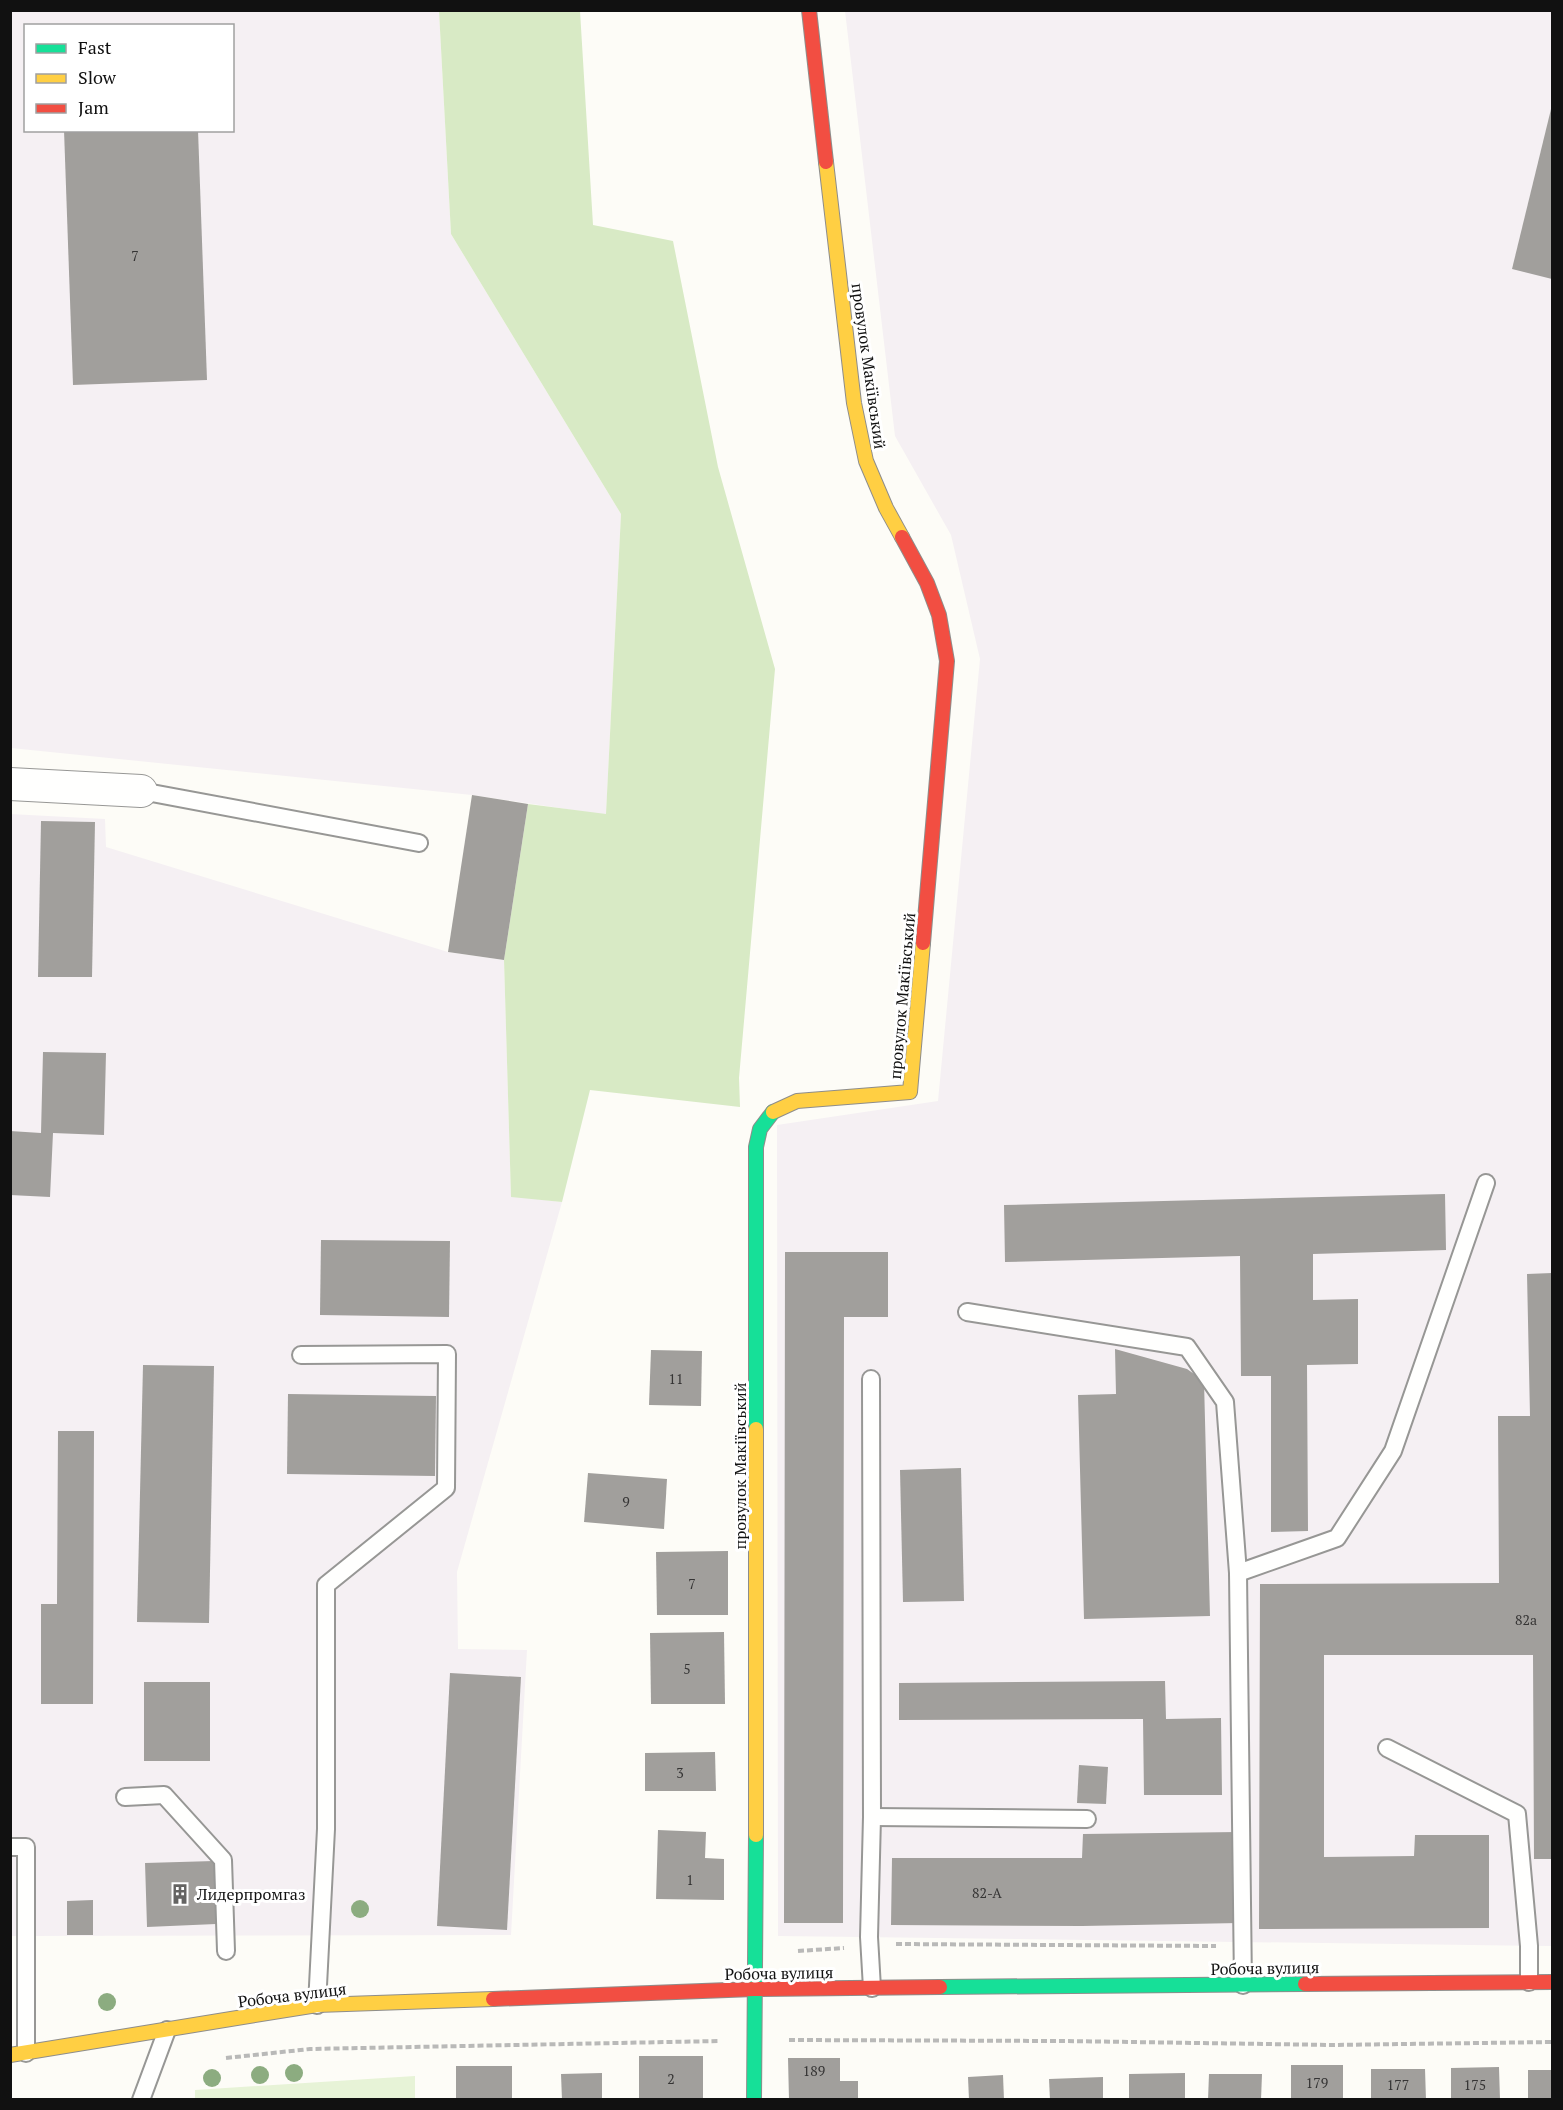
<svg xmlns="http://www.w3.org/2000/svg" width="1563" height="2110" font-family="'PT Serif',serif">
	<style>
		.industrial { fill: #f5f0f3; fill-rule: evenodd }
		.green { fill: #e7f3d7 }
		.forest { fill: #d8eac5 }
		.building { fill: #a19f9c }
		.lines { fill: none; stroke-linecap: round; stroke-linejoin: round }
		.lane-casing { stroke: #979795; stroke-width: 20 }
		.street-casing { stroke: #979795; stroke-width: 34 }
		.fast-casing { stroke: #8e8d8b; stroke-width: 16 }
		.slow-casing { stroke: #8e8d8b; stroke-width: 16 }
		.jam-casing { stroke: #8e8d8b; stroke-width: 16 }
		.path { stroke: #b9b9b8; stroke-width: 4; stroke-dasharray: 6 3; stroke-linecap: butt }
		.lane { stroke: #fffffe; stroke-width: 16 }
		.street { stroke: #fffffe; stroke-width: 32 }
		.fast { stroke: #16e098; stroke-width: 14 }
		.slow { stroke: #ffcf43; stroke-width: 14 }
		.jam { stroke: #f24e42; stroke-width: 14 }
		.tree { fill: #8cac80 }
		.labels { text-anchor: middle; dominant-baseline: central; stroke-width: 6; stroke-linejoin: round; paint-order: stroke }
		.number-label { font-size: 14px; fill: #353434 }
		.street-label { font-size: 16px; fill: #111; stroke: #fff }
		.poi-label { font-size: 16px; fill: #111; stroke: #fff; text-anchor: start }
	</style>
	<rect width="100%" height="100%" fill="#fdfcf7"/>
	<g class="industrial">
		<path d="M10,11H439L451,234L621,514L606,815L472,795L11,748ZM26,26H232V130H26Z"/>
		<path d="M845,11H1552V1946L778,1936L777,1125L938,1101L980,659L951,535L895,436Z"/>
		<path d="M10,814L105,819L106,847L448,952L504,960L511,1196L562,1202L457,1572L458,1649L527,1650L511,1935L11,1936Z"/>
	</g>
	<path class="green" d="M415,2076V2099H195V2090Z"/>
	<path class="forest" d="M439,11H580L593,225L673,241L718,467L775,669L739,1078L740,1107L590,1090L562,1202L511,1197L504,960L528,804L606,814L621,514L451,234Z"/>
	<g class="building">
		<path d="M1552,105V279L1512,269Z"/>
		<path d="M64,130H198L207,380L73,385Z"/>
		<path d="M472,795L528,804L504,960L448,952Z"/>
		<path d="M41,821L95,822L92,977H38Z"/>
		<path d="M43,1052L106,1053L104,1135L53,1133L50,1197L10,1195V1131L41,1133Z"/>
		<path d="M1445,1194L1446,1250L1313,1254V1300L1358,1299V1364L1307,1365L1308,1531L1271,1532V1376H1241L1240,1256L1005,1262L1004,1205Z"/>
		<path d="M321,1240L450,1241L449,1317L320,1315Z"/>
		<path d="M785,1252H888V1317H844L843,1923H784Z"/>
		<path d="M1552,1273V1859H1534L1533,1655H1324V1857L1414,1856L1415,1835H1489V1928L1259,1929L1260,1584L1499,1583L1498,1416H1530L1527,1274Z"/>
		<path d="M1115,1349L1187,1369L1204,1381L1210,1616L1084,1619L1078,1395L1116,1394Z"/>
		<path d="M651,1350L702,1351L701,1406L649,1405Z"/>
		<path d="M143,1365L214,1366L209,1623L137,1622Z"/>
		<path d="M288,1394L436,1396L435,1476L287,1474Z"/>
		<path d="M58,1431H94L93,1704H41V1604H57Z"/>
		<path d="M961,1468L964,1601L903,1602L900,1470Z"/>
		<path d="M588,1473L667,1479L664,1529L584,1522Z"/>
		<path d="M728,1551V1615H657L656,1552Z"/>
		<path d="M724,1632L725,1704H651L650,1633Z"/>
		<path d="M450,1673L521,1677L507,1930L437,1926Z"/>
		<path d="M1165,1681L1166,1719L1221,1718L1222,1795H1144L1143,1719L899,1720V1683Z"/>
		<rect x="144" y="1682" width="66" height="79"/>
		<path d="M715,1752L716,1791H645V1753Z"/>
		<path d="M1079,1765L1108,1767L1106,1804L1077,1803Z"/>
		<path d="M658,1830L706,1832L705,1858L724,1859V1900L656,1899Z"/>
		<path d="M1238,1832L1239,1923L1082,1926L891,1925L892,1858H1082L1083,1834Z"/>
		<path d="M214,1861L216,1924L147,1927L145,1863Z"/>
		<path d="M93,1900V1935H67V1901Z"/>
		<rect x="639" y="2056" width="64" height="44"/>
		<path d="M788,2058H840V2081H858V2100H789Z"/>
		<rect x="1291" y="2065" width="52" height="35"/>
		<rect x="456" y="2066" width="56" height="34"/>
		<path d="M1499,2067L1500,2100H1451V2068Z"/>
		<path d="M1371,2069H1425L1426,2100H1371Z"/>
		<rect x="1528" y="2070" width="24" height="30"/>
		<path d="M602,2073V2100H562L561,2074Z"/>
		<path d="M1185,2073V2100H1129V2074Z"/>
		<path d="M1209,2074H1262L1261,2100H1208Z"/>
		<path d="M1003,2075L1004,2100H969L968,2077Z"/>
		<path d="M1103,2077V2100H1050L1049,2079Z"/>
	</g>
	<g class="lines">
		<g class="lane-casing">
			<g id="lane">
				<path d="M141,791L419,843"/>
				<path d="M967,1312L1187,1347L1225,1402L1238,1573L1243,1985"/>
				<path d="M301,1355L447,1354L446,1488L326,1585V1829L317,2005"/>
				<path d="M871,1379L872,1817L869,1937L872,1988"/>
				<path d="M1238,1573L1337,1538L1393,1451L1486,1183"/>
				<path d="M1387,1748L1517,1814L1529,1946V1982"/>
				<path d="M125,1797L164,1795L223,1860L226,1951"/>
				<path d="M872,1817L1087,1819"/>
				<path d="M10,1847H26V2053"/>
				<path d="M141,2100L167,2030"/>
			</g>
		</g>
		<g class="street-casing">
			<path id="street" d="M10,784L141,791"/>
		</g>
		<g class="fast-casing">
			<g id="fast">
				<path d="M756,1429V1147L760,1129L773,1112"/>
				<path d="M940,1987L1305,1984"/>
				<path d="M754,2100L756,1835"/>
			</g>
		</g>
		<g class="slow-casing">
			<g id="slow">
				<path d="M826,162L854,403L866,461L886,508L902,537"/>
				<path d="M773,1112L797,1101L910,1092L923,943"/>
				<path d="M756,1429V1835"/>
				<path d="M10,2055L317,2005L493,1999"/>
			</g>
		</g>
		<g class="jam-casing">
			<g id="jam">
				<path d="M809,10L826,162"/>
				<path d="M902,537L927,583L939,615L947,661L923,943"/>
				<path d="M1305,1984L1552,1982"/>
				<path d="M493,1999L754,1989L940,1987"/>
			</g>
		</g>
		<g class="path">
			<path d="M896,1944L1216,1946"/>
			<path d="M798,1951L844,1948"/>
			<path d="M789,2040L1063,2041L1334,2045L1552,2042"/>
			<path d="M226,2058L310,2049L719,2041"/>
		</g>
		<use href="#lane" class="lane"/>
		<use href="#street" class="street"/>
		<use href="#fast" class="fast"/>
		<use href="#slow" class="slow"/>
		<use href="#jam" class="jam"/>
	</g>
	<g class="tree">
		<circle cx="360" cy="1909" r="9"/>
		<circle cx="107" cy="2002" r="9"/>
		<circle cx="294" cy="2073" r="9"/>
		<circle cx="260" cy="2075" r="9"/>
		<circle cx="212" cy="2078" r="9"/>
	</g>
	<defs>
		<g id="building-bare" transform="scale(1.62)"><path d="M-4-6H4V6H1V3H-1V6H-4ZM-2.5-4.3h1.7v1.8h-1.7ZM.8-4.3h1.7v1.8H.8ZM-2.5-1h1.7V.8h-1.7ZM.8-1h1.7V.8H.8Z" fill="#646362" stroke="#fff" stroke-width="2.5" paint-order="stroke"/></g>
	</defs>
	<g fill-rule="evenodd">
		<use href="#building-bare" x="180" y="1894"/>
	</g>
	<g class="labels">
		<g class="number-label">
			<text x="135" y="255">7</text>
			<text x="676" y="1378">11</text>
			<text x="626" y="1501">9</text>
			<text x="692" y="1583">7</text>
			<text x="1526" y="1619">82а</text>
			<text x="687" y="1668">5</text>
			<text x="680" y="1772">3</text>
			<text x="690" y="1879">1</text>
			<text x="987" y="1892">82-А</text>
			<text x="814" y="2070">189</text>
			<text x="671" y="2078">2</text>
			<text x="1317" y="2082">179</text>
			<text x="1398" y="2084">177</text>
			<text x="1475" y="2084">175</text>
		</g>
		<g class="street-label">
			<text transform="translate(869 366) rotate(82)">провулок Макіївський</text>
			<text transform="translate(902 996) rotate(-85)">провулок Макіївський</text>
			<text transform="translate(740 1466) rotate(-90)">провулок Макіївський</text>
			<text transform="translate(1265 1968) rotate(-1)">Робоча вулиця</text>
			<text transform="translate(779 1973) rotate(-1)">Робоча вулиця</text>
			<text transform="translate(292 1995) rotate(-7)">Робоча вулиця</text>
		</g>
		<g class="poi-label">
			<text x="197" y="1894">Лидерпромгаз</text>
		</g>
	</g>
	<rect width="1563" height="2110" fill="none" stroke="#111111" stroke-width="24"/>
	<rect x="24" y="24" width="210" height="108" fill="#ffffff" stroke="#a0a0a0" stroke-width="1.5"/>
	<rect x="36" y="44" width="30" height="9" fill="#16e098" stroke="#a0a0a0" stroke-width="1.5"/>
	<text x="78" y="54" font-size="18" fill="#111111">Fast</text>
	<rect x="36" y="74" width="30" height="9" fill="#ffcf43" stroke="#a0a0a0" stroke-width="1.5"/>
	<text x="78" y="84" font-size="18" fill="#111111">Slow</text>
	<rect x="36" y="104" width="30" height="9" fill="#f24e42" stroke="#a0a0a0" stroke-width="1.5"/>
	<text x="78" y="114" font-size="18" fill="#111111">Jam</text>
</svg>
